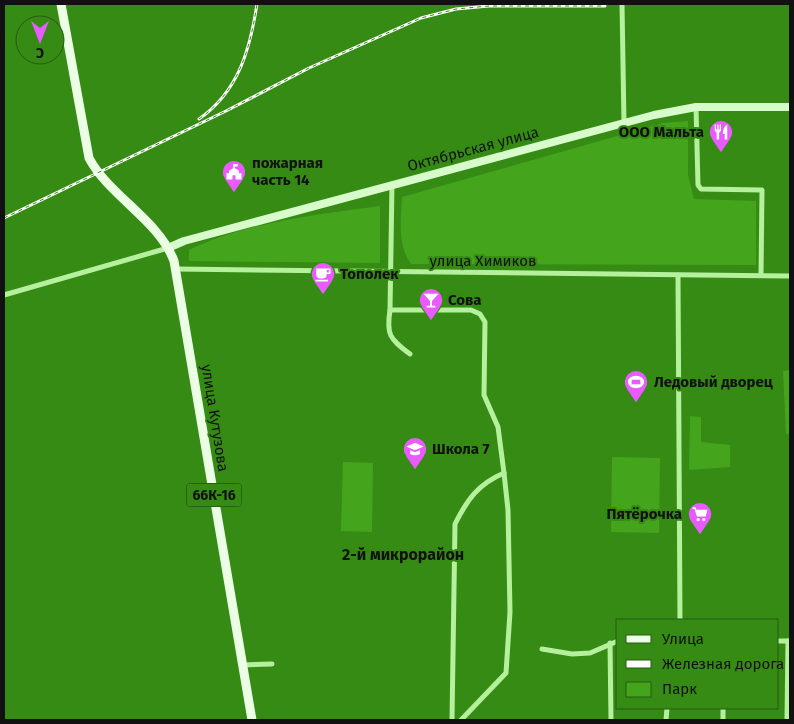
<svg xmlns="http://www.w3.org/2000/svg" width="794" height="724" font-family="'Fira Sans',sans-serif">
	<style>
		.green { fill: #44a51c }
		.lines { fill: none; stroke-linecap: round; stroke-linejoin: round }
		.minor { stroke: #b5f09c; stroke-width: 5 }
		.secondary { stroke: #d7fbca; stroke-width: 8 }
		.primary { stroke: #ebffe5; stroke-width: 9 }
		.rail-casing { stroke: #fff; stroke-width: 3 }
		.rail { stroke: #358b14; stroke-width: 1; stroke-dasharray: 4; stroke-linecap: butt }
		.labels { text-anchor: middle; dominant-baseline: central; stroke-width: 4; stroke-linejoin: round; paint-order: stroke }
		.shield { fill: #358b14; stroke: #1c3612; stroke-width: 1 }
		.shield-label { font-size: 14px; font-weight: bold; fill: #111 }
		.poi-label { font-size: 15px; font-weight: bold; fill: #111; stroke: #358b14; text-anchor: start }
		.street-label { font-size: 15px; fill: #111; stroke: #358b14 }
		.neighbourhood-label { font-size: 16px; font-weight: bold; fill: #111; stroke: #358b14 }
	</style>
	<rect width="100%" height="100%" fill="#358b14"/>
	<g class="green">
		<path d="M688,121V175L694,199L756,201V265L411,264C397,245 401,219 402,197L663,123Z"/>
		<path d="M380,206V263L189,261V250C243,223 319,214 380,206Z"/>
		<path d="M790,370V434H786L783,371Z"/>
		<path d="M690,416L701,417V442L730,445V467L689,470Z"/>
		<path d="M612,457L660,458L659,533L611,532Z"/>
		<path d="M343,462L373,463L372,532L341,531Z"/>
	</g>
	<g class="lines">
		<g class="minor">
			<path d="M622,4L624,123"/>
			<path d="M696,107L698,185L701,189L762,190L761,275"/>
			<path d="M392,184L390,310H471L480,314L485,322L484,395L498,427L504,473L508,510L510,612L506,673L461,720"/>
			<path d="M176,269L790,276"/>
			<path d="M678,275L680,620"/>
			<path d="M4,295L168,248"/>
			<path d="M390,310C386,335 390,339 410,354"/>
			<path d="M778,641H790"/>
			<path d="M610,643L611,720"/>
			<path d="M542,649L572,654L590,653L618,641"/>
			<path d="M242,665L272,664"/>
			<path d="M723,708V720"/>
			<path d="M452,720L455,524C467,500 478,484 504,473"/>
			<path d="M666,720L667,708"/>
			<path d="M787,720L788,641"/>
		</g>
		<path class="secondary" d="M168,248L184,241L654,115L696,107H790"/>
		<path class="primary" d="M61,4L89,158C109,196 159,220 174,261L252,720"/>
		<g class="rail-casing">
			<g id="rail">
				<path d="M199,119C239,91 250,49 257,4"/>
				<path d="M4,218L226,111L309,68L421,18L456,9L489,6H605"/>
			</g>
		</g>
		<use href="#rail" class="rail"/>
	</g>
	<defs>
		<g id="restaurant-pin" transform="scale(1.25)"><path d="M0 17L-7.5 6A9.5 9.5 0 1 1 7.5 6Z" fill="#e95bff" stroke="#358b14"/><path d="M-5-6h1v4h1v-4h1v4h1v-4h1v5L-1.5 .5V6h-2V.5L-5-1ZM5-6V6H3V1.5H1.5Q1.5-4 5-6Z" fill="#fff"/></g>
		<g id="civic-pin" transform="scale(1.25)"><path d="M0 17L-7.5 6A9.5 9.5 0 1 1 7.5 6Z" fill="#e95bff" stroke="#358b14"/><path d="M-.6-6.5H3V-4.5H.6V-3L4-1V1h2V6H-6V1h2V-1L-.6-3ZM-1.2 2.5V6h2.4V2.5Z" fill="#fff"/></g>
		<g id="cafe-pin" transform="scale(1.25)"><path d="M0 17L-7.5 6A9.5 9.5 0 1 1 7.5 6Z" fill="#e95bff" stroke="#358b14"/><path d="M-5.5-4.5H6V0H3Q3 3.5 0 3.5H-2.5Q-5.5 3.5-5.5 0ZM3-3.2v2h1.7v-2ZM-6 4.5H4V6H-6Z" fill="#fff"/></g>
		<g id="bar-pin" transform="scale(1.25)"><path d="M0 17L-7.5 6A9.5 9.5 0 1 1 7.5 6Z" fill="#e95bff" stroke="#358b14"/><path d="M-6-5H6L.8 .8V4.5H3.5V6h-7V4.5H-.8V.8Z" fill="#fff"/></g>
		<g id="stadium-pin" transform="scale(1.25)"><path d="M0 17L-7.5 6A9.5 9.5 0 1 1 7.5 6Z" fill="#e95bff" stroke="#358b14"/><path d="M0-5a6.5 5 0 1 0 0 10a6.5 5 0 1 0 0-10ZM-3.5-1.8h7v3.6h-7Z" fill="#fff"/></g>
		<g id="school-pin" transform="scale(1.25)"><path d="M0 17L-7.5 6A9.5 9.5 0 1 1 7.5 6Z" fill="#e95bff" stroke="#358b14"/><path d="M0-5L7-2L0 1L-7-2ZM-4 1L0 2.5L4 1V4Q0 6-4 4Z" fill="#fff"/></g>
		<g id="supermarket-pin" transform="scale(1.25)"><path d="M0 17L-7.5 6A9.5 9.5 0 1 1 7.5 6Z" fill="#e95bff" stroke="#358b14"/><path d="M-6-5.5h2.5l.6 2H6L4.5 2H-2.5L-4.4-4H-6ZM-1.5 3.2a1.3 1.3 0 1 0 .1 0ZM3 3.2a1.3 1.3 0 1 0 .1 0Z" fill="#fff"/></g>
	</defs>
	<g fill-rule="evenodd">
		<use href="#restaurant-pin" x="721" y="132"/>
		<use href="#civic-pin" x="234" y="172"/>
		<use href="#cafe-pin" x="323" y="274"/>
		<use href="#bar-pin" x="431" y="300"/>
		<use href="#stadium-pin" x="636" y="382"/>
		<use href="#school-pin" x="415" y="449"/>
		<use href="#supermarket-pin" x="700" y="514"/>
	</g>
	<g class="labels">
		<rect class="shield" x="186.5" y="483.5" width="55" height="23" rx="4"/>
		<g class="shield-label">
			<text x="214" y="495">66К-16</text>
		</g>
		<g class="poi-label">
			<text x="704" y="132" text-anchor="end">ООО Мальта</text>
			<text x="252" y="163">пожарная<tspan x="252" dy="17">часть 14</tspan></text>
			<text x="340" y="274">Тополек</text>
			<text x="448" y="300">Сова</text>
			<text x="654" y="382">Ледовый дворец</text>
			<text x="432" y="449">Школа 7</text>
			<text x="682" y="514" text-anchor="end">Пятёрочка</text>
		</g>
		<g class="street-label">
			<text transform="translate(473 149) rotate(-15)">Октябрьская улица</text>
			<text x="483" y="261">улица Химиков</text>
			<text transform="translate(215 418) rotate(81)">улица Кутузова</text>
		</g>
		<g class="neighbourhood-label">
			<text x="403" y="554">2-й микрорайон</text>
		</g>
	</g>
	<rect width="794" height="724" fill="none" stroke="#111111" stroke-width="10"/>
	<rect x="616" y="619" width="162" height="90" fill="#358b14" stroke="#275a13"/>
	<rect x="626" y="635" width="25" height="8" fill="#ebffe5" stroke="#275a13"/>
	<text x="662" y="644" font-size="15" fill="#111111">Улица</text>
	<rect x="626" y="660" width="25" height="8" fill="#ffffff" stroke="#275a13"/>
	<text x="662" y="669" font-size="15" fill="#111111">Железная дорога</text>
	<rect x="626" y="682" width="25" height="15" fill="#44a51c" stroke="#275a13"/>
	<text x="662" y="694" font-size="15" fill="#111111">Парк</text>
	<g transform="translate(40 40) rotate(180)"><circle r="24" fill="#358b14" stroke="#275a13"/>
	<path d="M0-4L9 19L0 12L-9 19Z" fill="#e95bff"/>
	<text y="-8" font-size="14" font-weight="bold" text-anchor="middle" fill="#111111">С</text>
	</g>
</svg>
